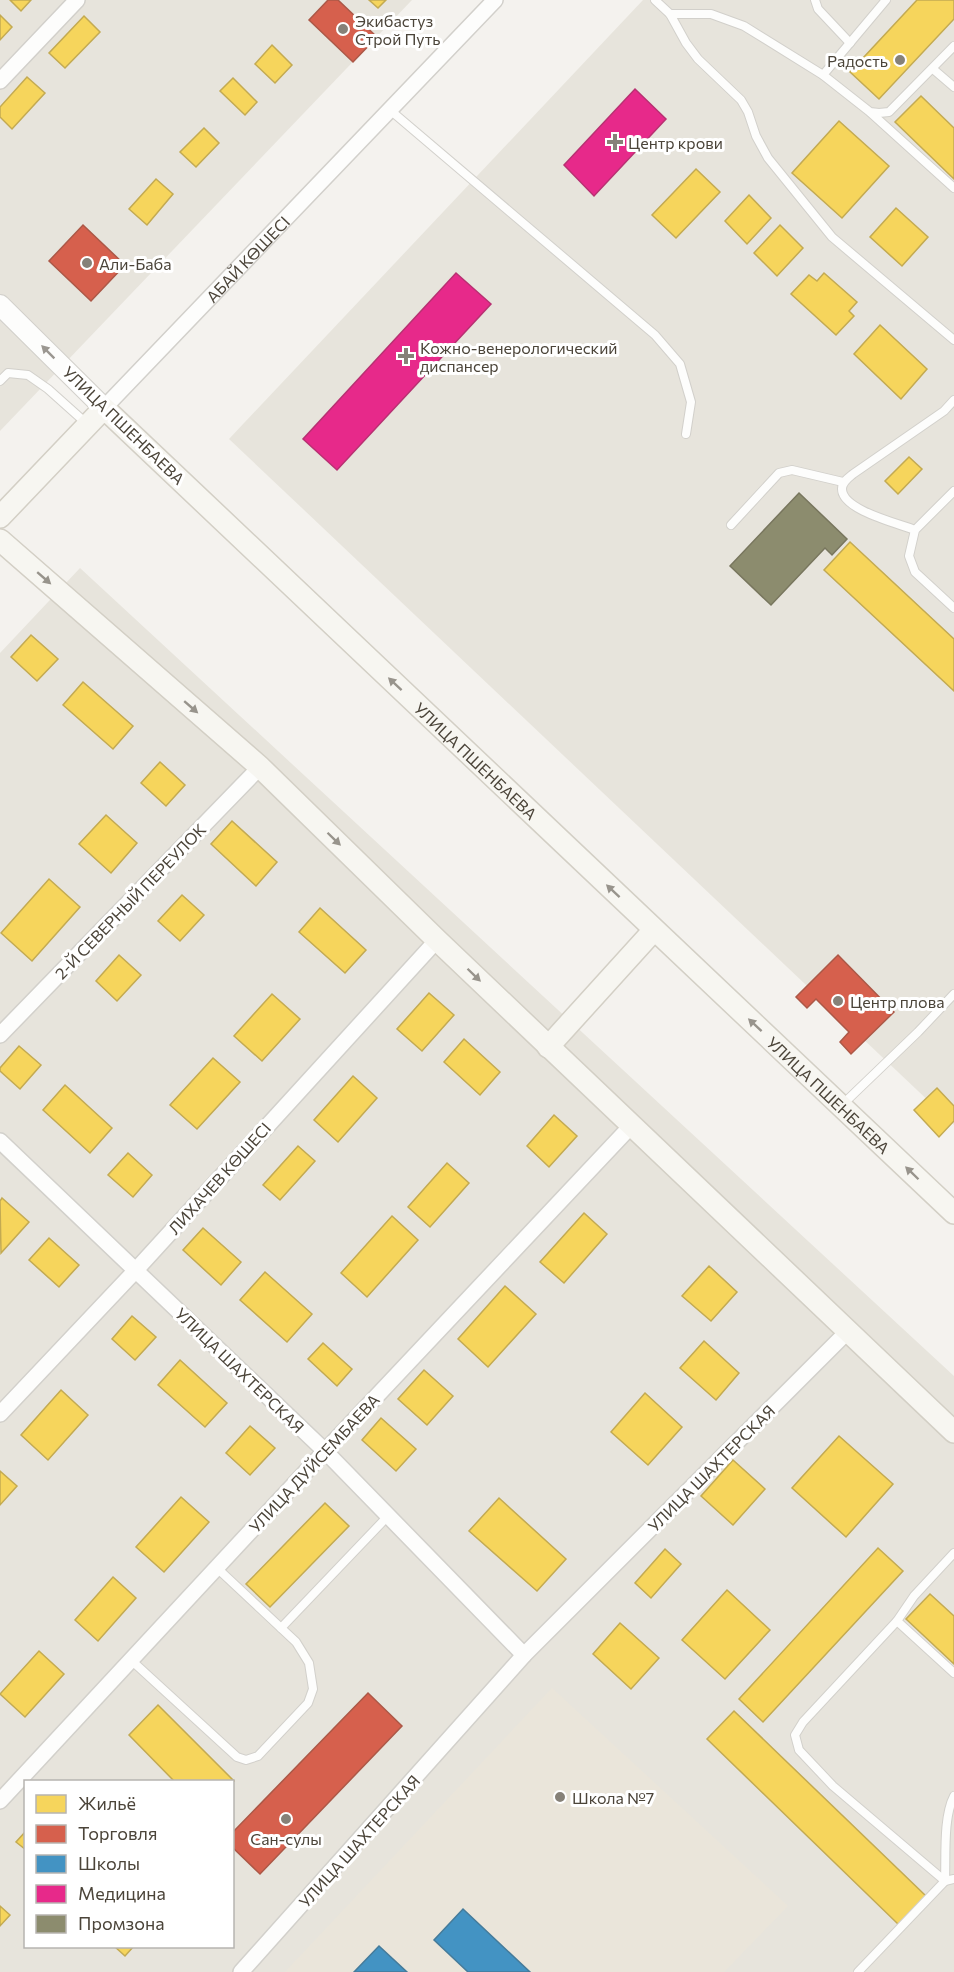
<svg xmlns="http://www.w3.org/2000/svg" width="954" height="1972" font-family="Commissioner,sans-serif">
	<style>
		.residential { fill: #e7e4dc; fill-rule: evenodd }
		.education { fill: #eae5da }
		.homes { fill: #f6d55c; stroke: #c3aa52; stroke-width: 1.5 }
		.shops { fill: #d6604d; stroke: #ac5847; stroke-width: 1.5 }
		.schools { fill: #4393c3; stroke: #457b9a; stroke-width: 1.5 }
		.health { fill: #e7298a; stroke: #b83172; stroke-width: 1.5 }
		.industry { fill: #8c8c6e; stroke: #78765e; stroke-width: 1.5 }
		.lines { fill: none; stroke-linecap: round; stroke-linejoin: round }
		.service-casing { stroke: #d2d0cb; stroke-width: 10 }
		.minor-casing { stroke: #d2d0cb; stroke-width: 18 }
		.tertiary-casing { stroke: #d2d0cb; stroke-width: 22 }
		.secondary-casing { stroke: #d3cfc5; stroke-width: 24 }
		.service { stroke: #fdfdfc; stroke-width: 8 }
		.minor { stroke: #fdfdfc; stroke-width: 15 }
		.tertiary { stroke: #fdfdfc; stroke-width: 20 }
		.secondary { stroke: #f7f6f1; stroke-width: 21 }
		.oneway { fill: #9b9791 }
		.oneway2 { fill: #98948c }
		.poi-dot { fill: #868178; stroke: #fff; stroke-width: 2 }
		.labels { text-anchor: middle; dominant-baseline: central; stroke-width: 6; stroke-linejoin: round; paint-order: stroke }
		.poi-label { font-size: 16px; fill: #4b4439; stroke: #fff; text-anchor: start }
		.street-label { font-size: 16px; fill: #4b4439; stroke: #fff }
	</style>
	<rect width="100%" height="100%" fill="#f4f2ee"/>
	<g class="residential">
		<path d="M0,0H412L0,431Z"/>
		<path d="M643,0H954V1125L229,439Z"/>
		<path d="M80,568L954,1376V1972H0V653ZM26,1782H232V1946H26Z"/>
	</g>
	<path class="education" d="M552,1688L788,1906L724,1972H285Z"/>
	<g class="homes">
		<path d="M10,0H31L21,11Z"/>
		<path d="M369,0H386L378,8Z"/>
		<path d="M917,0H954V19L879,99L850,72Z"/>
		<path d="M0,15L12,27L0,40Z"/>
		<path d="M84,16L100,32L65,68L49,53Z"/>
		<path d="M272,45L292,65L275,83L255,64Z"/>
		<path d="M27,77L45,93L12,129L0,117V107Z"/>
		<path d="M233,78L257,102L245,115L220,91Z"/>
		<path d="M921,96L954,128V179L895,122Z"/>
		<path d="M839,121L889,166L842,218L792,173Z"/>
		<path d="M204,128L219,143L196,167L180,152Z"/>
		<path d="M696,169L720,192L676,238L652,215Z"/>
		<path d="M156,179L173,194L147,225L129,209Z"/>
		<path d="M749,195L771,218L747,244L725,221Z"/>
		<path d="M896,208L928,237L902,266L870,237Z"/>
		<path d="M780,225L803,248L777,276L754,253Z"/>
		<path d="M824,273L857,302L849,311L854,316L836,335L791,294L809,275L817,281Z"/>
		<path d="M880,325L927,369L901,399L854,354Z"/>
		<path d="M909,457L922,469L898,494L885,481Z"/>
		<path d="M850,542L954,639V691L824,570Z"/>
		<path d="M31,635L58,659L37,681L11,657Z"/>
		<path d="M83,682L133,726L113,749L63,705Z"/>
		<path d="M160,762L185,785L166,806L141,783Z"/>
		<path d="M106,815L137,843L111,873L79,844Z"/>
		<path d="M232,821L277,862L256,886L211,844Z"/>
		<path d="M49,879L80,907L32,961L1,933Z"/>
		<path d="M182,895L204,915L180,941L158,921Z"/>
		<path d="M320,908L366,950L345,973L299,932Z"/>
		<path d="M119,955L141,975L117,1001L96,981Z"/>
		<path d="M429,993L454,1015L422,1051L397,1029Z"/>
		<path d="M272,994L300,1019L262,1061L234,1036Z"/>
		<path d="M464,1039L500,1072L480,1095L444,1062Z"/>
		<path d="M19,1046L41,1065L20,1089L0,1071V1068Z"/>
		<path d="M213,1058L240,1082L197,1129L170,1105Z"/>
		<path d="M353,1076L377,1098L338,1142L314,1120Z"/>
		<path d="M65,1085L112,1128L90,1153L43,1110Z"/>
		<path d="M937,1088L954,1106V1121L939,1137L914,1110Z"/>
		<path d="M554,1115L577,1136L549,1167L527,1146Z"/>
		<path d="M298,1146L315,1161L280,1200L263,1185Z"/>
		<path d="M128,1153L152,1175L133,1197L108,1175Z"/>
		<path d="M447,1163L469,1183L430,1227L408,1207Z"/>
		<path d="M2,1198L29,1222L1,1253L0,1201Z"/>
		<path d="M584,1213L607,1234L564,1283L540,1262Z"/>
		<path d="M392,1216L418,1240L367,1297L341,1273Z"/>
		<path d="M203,1228L241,1262L221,1285L183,1250Z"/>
		<path d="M49,1238L79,1265L59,1287L29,1260Z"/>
		<path d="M709,1266L737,1292L711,1321L682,1296Z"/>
		<path d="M265,1272L312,1314L287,1342L240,1300Z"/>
		<path d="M505,1286L536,1314L488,1367L458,1339Z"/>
		<path d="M132,1316L156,1337L135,1360L112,1339Z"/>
		<path d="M704,1341L739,1373L716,1400L680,1368Z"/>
		<path d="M323,1343L352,1369L337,1386L308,1359Z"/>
		<path d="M180,1360L227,1403L205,1427L158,1385Z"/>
		<path d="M424,1370L453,1396L427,1425L398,1399Z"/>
		<path d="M61,1390L88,1415L48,1460L21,1435Z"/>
		<path d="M645,1393L682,1427L648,1465L611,1432Z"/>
		<path d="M381,1418L416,1449L396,1471L362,1440Z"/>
		<path d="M250,1426L275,1448L250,1475L226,1453Z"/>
		<path d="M839,1436L893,1484L846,1537L792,1488Z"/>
		<path d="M733,1460L765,1489L733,1525L701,1496Z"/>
		<path d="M0,1471L17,1486L0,1505Z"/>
		<path d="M181,1497L209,1522L164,1572L136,1547Z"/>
		<path d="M499,1498L566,1559L537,1591L469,1531Z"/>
		<path d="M325,1503L349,1526L270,1607L246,1584Z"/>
		<path d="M878,1548L903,1571L763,1722L739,1699Z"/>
		<path d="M665,1549L681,1564L651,1598L635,1583Z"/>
		<path d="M113,1577L136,1598L98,1641L75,1620Z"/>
		<path d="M727,1590L770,1630L725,1679L682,1640Z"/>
		<path d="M930,1594L954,1616V1664L906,1619Z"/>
		<path d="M620,1623L659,1658L631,1689L593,1654Z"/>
		<path d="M39,1651L64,1674L25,1717L0,1694Z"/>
		<path d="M158,1705L234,1781L232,1783V1782H175L129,1735Z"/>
		<path d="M734,1711L926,1896L899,1925L707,1739Z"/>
		<path d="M26,1831V1850L16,1842Z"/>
		<path d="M0,1906L10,1915L0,1926Z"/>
		<path d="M114,1946H134L125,1956Z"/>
	</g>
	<g class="shops">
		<path d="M328,0H338L377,37L353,62L309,20Z"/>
		<path d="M83,225L125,265L91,301L49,261Z"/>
		<path d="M838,955L894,1012L851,1054L840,1042L849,1032L816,999L807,1008L796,997Z"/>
		<path d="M368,1693L402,1726L260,1874L232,1847V1833Z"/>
	</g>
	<g class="schools">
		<path d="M463,1909L530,1972H468L434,1940Z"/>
		<path d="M379,1946L407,1972H354Z"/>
	</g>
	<g class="health">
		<path d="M635,89L666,119L594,196L564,165Z"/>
		<path d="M456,273L491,304L337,470L303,439Z"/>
	</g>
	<path class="industry" d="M799,493L847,539L832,555L825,548L771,605L730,566Z"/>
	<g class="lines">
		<g class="service-casing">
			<g id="service">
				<path d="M655,0L670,14L686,43L698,59L741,100L748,112L756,136L768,158L832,237L954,340"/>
				<path d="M815,0L818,9L850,43"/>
				<path d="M670,14H711L744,26L823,75L870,112L879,113L889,112L954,46"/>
				<path d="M933,69L954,87"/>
				<path d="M823,75L886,0"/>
				<path d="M390,110L655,335L680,364L691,402L686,434"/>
				<path d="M871,113L954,188"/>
				<path d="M0,381L8,373L28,375L48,389L86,423"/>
				<path d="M954,491L915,530L909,556L915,572L954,608"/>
				<path d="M731,525L779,473L792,470L843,482"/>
				<path d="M915,530C897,523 842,510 842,489C842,482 848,478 853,474L944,411L954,400"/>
				<path d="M842,1105L918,1032L954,994"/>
				<path d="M954,1553L914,1596L897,1621L954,1673"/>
				<path d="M897,1621L803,1722L795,1735L799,1750L833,1786L945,1881L954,1879"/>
				<path d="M281,1628L388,1516"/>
				<path d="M131,1660L237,1757L246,1760L258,1756L308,1703L313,1689L309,1663L296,1642L217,1568"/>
				<path d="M858,1972L945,1881C946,1856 943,1817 954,1796"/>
			</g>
		</g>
		<g class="minor-casing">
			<g id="minor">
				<path d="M0,81L77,0"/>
				<path id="s1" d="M104,408L495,0"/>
				<path d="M0,1035L260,767"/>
				<path d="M0,1141L325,1451L524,1655"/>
				<path d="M0,1414L136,1270L437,940"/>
				<path d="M0,1801L325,1451L631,1126"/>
				<path d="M241,1972L524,1655L847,1332"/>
			</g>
		</g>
		<g class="tertiary-casing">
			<path id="tertiary" d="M0,305L104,408"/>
		</g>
		<g class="secondary-casing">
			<g id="secondary">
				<path id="s2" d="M0,517L104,408L954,1213"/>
				<path d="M0,540L260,767L437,940L954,1432"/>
				<path d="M548,1047L654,930"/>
			</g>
		</g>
		<use href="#service" class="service"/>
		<use href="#minor" class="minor"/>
		<use href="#tertiary" class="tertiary"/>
		<use href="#secondary" class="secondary"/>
	</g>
	<defs><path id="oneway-solid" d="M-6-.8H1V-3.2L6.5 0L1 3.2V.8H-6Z" transform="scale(1.5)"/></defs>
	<use class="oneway" href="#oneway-solid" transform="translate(48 352) rotate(-135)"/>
	<g class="oneway2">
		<use href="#oneway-solid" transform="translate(44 578) rotate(41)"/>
		<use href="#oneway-solid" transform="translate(395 684) rotate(-137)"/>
		<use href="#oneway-solid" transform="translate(191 707) rotate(41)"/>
		<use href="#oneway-solid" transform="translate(334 839) rotate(44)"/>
		<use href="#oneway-solid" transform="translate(613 891) rotate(-137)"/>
		<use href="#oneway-solid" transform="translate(474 975) rotate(44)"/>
		<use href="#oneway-solid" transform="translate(755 1025) rotate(-137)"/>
		<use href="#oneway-solid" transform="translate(912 1173) rotate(-136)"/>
	</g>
	<g class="poi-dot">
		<circle cx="343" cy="29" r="6"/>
		<circle cx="900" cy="60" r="6"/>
		<path d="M612 133h6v6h6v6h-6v6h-6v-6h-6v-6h6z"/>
		<circle cx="87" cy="263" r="6"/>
		<path d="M403 347h6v6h6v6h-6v6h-6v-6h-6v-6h6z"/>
		<circle cx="838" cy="1001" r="6"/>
		<circle cx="560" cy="1797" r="6"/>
		<circle cx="286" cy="1819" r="6"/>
	</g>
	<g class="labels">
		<g class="poi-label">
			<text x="355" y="20">Экибастуз<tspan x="355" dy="18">Строй Путь</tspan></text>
			<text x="888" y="60" text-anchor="end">Радость</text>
			<text x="628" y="142">Центр крови</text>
			<text x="99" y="263">Али-Баба</text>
			<text x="420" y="347">Кожно-венерологический<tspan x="420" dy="18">диспансер</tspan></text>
			<text x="850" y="1001">Центр плова</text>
			<text x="572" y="1797">Школа №7</text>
			<text x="286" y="1838" text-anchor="middle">Сан-сулы</text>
		</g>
		<g class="street-label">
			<text stroke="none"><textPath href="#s1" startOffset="207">АБАЙ КӨШЕСІ</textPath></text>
			<text transform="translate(124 425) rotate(44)">УЛИЦА ПШЕНБАЕВА</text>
			<text stroke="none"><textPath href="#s2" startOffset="663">УЛИЦА ПШЕНБАЕВА</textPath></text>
			<text transform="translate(130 901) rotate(-46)">2-Й СЕВЕРНЫЙ ПЕРЕУЛОК</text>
			<text stroke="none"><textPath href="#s2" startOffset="1149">УЛИЦА ПШЕНБАЕВА</textPath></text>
			<text transform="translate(219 1178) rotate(-48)">ЛИХАЧЕВ КӨШЕСІ</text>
			<text transform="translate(240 1370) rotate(44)">УЛИЦА ШАХТЕРСКАЯ</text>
			<text transform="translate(314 1463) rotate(-47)">УЛИЦА ДУЙСЕМБАЕВА</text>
			<text transform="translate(711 1468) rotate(-45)">УЛИЦА ШАХТЕРСКАЯ</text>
			<text transform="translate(359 1841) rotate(-48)">УЛИЦА ШАХТЕРСКАЯ</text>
		</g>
	</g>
	<rect x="24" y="1780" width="210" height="168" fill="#ffffff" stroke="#b7b4b0" stroke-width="1.5"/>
	<rect x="36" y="1795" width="30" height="18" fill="#f6d55c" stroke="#b7b4b0" stroke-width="1.5"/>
	<text x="78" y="1810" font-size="18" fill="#4b4439">Жильё</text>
	<rect x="36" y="1825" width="30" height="18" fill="#d6604d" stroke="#b7b4b0" stroke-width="1.5"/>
	<text x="78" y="1840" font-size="18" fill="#4b4439">Торговля</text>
	<rect x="36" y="1855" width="30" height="18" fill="#4393c3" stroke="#b7b4b0" stroke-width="1.5"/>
	<text x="78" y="1870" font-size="18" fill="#4b4439">Школы</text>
	<rect x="36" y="1885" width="30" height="18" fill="#e7298a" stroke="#b7b4b0" stroke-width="1.5"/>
	<text x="78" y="1900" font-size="18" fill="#4b4439">Медицина</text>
	<rect x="36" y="1915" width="30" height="18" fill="#8c8c6e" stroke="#b7b4b0" stroke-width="1.5"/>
	<text x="78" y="1930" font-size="18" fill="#4b4439">Промзона</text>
</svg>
